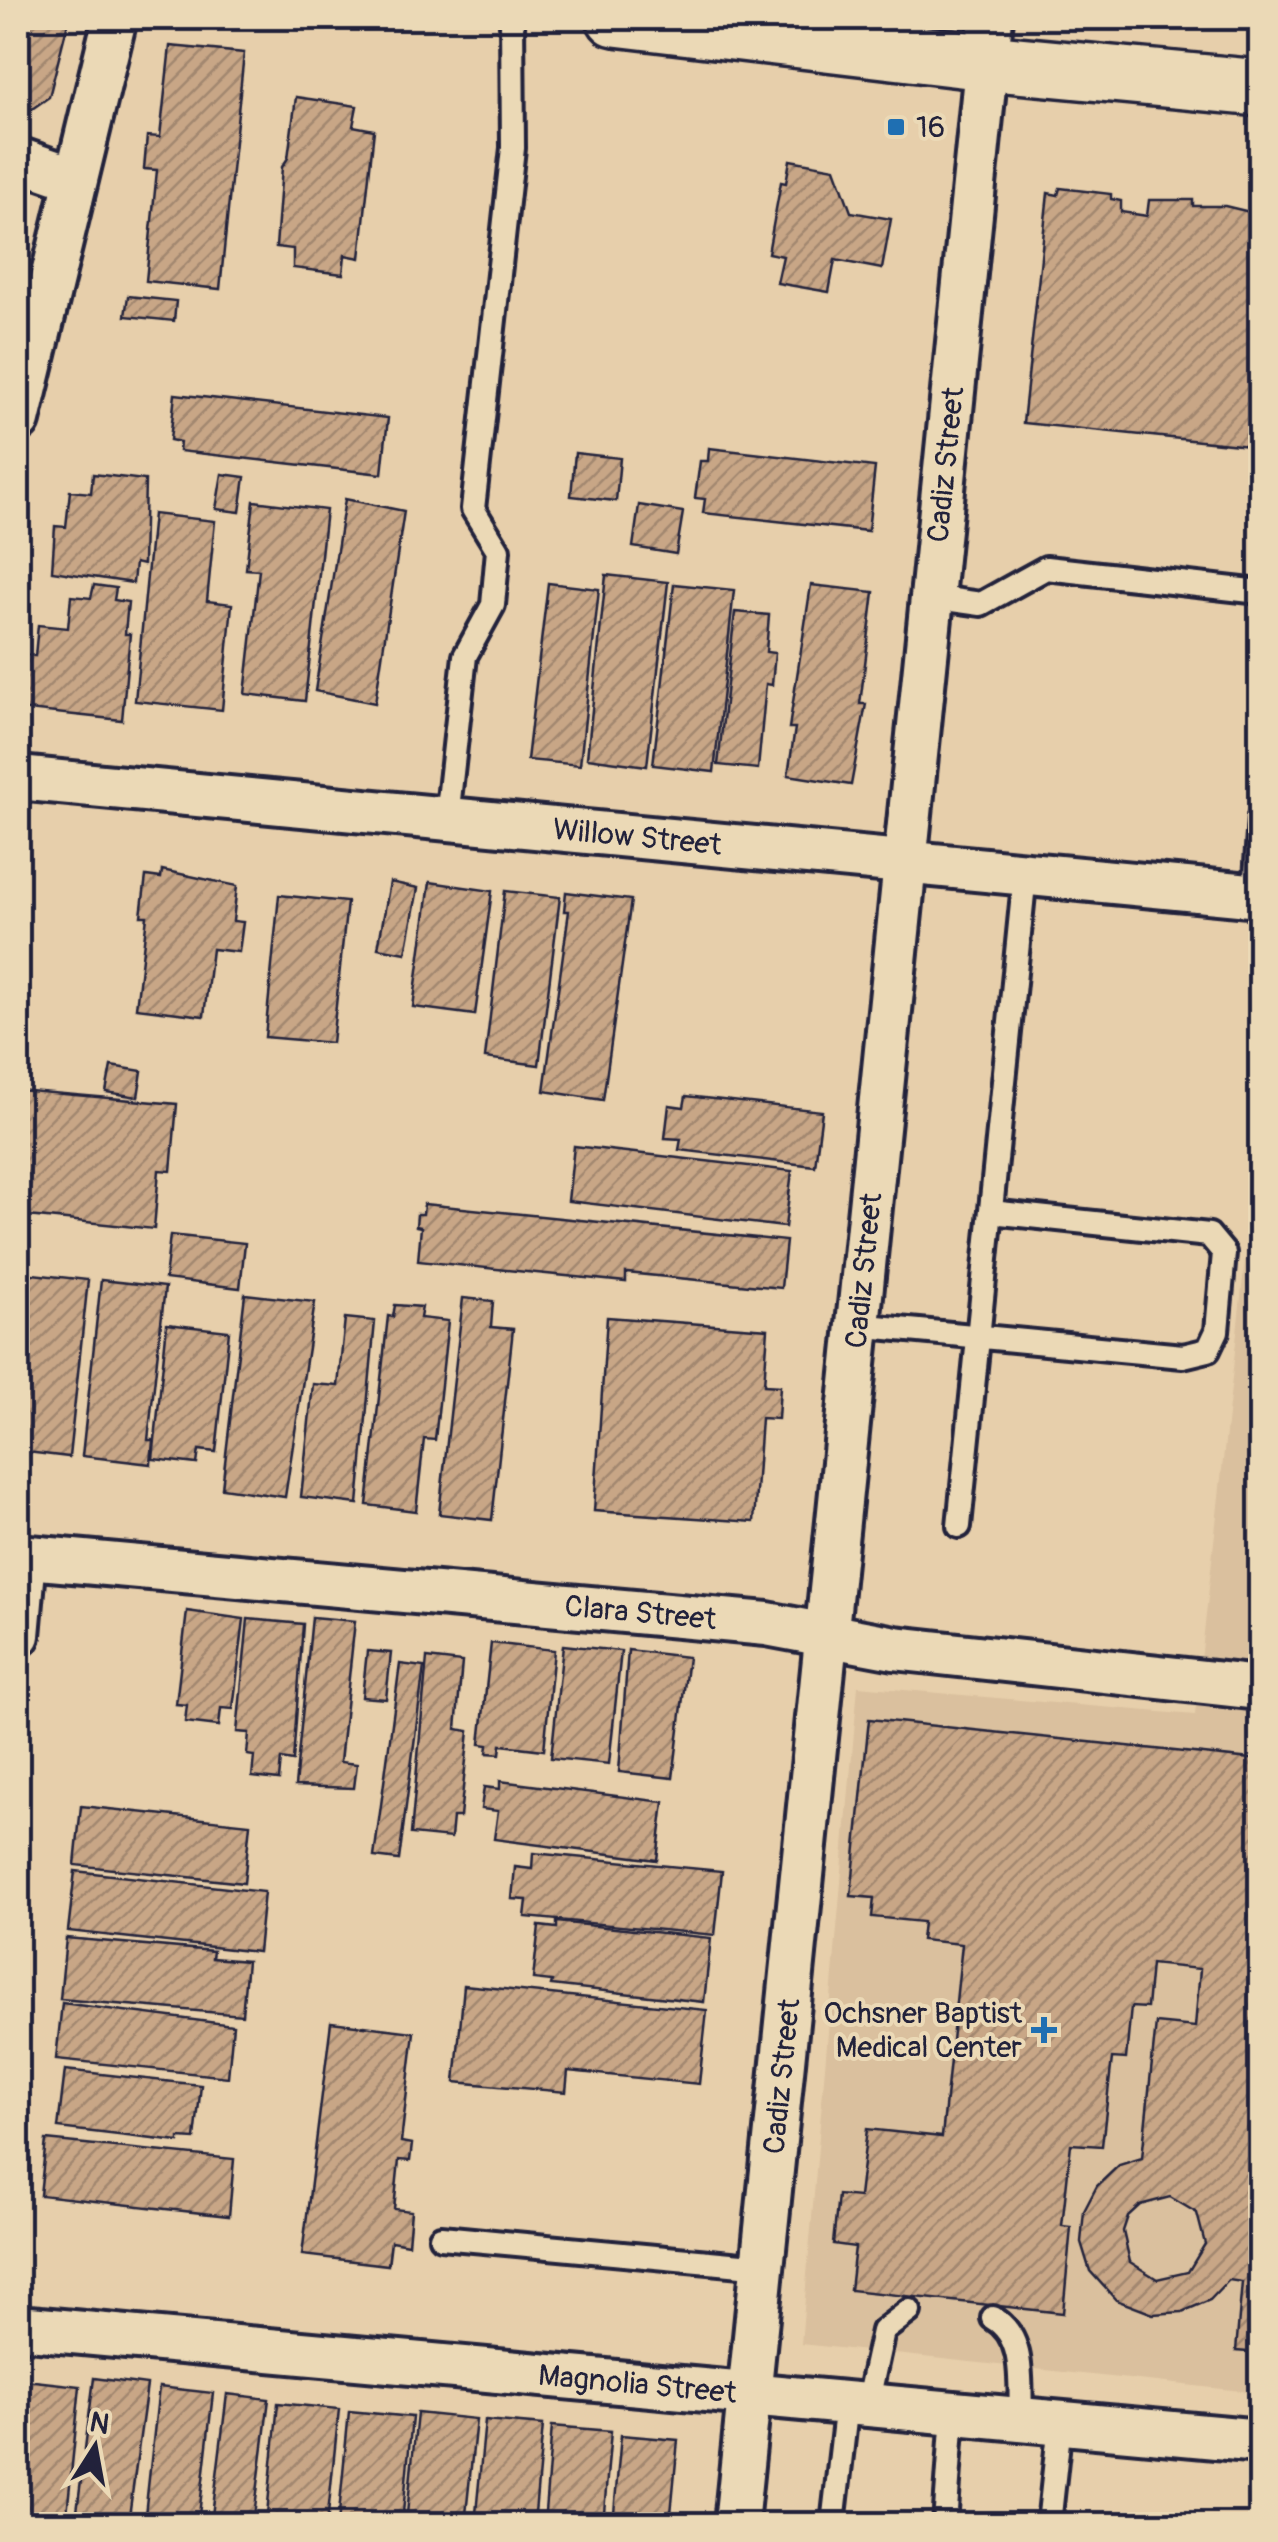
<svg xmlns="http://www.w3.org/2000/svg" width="1278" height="2542" font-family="Pangolin,sans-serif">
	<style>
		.built { fill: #dac09e }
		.building { fill: url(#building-hatch); stroke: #22223b; stroke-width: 2.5; fill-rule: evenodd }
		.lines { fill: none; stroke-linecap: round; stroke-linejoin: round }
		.lane-casing { stroke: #22223b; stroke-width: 30 }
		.street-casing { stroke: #22223b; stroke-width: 50 }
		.primary-casing { stroke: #22223b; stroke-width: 62 }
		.lane { stroke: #ebd9b6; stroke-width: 22 }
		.street { stroke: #ebd9b6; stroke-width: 42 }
		.primary { stroke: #ebd9b6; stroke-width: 55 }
		.poi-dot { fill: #1f6fb2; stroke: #ebd9b6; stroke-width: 4 }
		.labels { text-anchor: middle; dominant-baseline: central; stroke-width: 8; stroke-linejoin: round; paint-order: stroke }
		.poi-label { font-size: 30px; fill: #22223b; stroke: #ebd9b6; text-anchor: start }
		.street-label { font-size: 30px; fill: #22223b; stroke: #ebd9b6 }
	</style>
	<defs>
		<pattern id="building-hatch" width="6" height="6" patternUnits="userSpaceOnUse" patternTransform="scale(2.5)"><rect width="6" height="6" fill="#c8a686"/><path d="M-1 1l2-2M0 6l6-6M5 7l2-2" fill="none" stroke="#a2876f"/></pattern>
	</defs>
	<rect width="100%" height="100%" fill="#e7cfab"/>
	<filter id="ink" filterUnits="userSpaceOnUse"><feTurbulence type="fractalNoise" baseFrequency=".01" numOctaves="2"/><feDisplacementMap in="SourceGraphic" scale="20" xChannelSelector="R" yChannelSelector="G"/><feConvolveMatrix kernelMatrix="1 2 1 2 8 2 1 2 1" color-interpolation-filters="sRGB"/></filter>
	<g filter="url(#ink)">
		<path class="built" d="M1260,1123V2393L801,2344L858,1686L1195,1715Z"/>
		<g class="building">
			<path d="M18,18H69L49,97L32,109L18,106Z"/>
			<path d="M170,46L244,53L220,289L146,281L157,170L144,169L147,136L160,137Z"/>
			<path d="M296,97L357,106L353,126L374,130L360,258L345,255L343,274L293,268V249L276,247L282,167L288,158Z"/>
			<path d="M790,160L835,168L851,212L891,219L882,269L835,260L829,292L777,283L783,256L768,253L781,182L786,183Z"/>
			<path d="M1060,188L1111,194V199L1121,201V212L1147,216L1149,200H1193V206H1225L1258,214L1260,207V447L1023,423L1048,193L1058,195Z"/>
			<path d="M128,296L176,301L174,321L125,316Z"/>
			<path d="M175,394L388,418L382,474L179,451L180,442L170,440Z"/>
			<path d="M709,448L875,467L868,531L703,513L705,499L695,498L700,461H708Z"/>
			<path d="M575,453L620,458L616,501L571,496Z"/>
			<path d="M93,474L145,480L143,565L135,563L133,583L52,571L55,526L66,527L70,491L91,493Z"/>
			<path d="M222,474L245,477L240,512L216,509Z"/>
			<path d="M345,499L404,511L375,703L315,691Z"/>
			<path d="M254,501L326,510L305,701L245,694L259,570L246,569Z"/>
			<path d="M639,505L683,512L676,554L633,547Z"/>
			<path d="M153,514L215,521L207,601L232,604L222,710L135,701Z"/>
			<path d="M606,575L668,582L647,766L587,758Z"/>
			<path d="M548,583L599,589L580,765L527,760Z"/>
			<path d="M674,584L734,590L714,772L653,765Z"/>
			<path d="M94,585L116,588L114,600L128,602L125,634H130L122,720L18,709L24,654L35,656L38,625L68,628L71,596L91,598Z"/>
			<path d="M811,585L874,592L860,704H866L851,785L788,775L795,728H789Z"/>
			<path d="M735,612L769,615L766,652L775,653L772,685L766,684L758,769L718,765Z"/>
			<path d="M162,870L237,886L233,921L243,922L239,952L212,949L204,1016L136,1008L147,916H141L146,876L161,878Z"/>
			<path d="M390,882L418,888L406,953L378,948Z"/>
			<path d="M430,882L492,891L475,1015L413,1007Z"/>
			<path d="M505,891L560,897L539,1065L485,1058Z"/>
			<path d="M566,892L631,900L603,1100L544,1091L569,911H564Z"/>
			<path d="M279,895L347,902L332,1043L265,1037Z"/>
			<path d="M111,1066L142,1071L138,1097L106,1092Z"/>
			<path d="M18,1090L177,1104L171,1171L159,1170L154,1229L18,1215Z"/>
			<path d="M686,1096L822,1111L815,1166L679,1150L681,1139L665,1138L669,1105L684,1107Z"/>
			<path d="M574,1146L792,1171L785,1227L568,1201Z"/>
			<path d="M424,1204L786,1241L781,1288L626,1273V1282L418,1261L421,1227L416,1226L417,1214H423Z"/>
			<path d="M170,1235L245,1243L240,1288L165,1279Z"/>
			<path d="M23,1273L88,1280L69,1457L18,1451V1329Z"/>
			<path d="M101,1280L165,1287L148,1440H153L151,1464L82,1456Z"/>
			<path d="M245,1294L315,1302L285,1497L222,1488Z"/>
			<path d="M463,1298L493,1301L491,1327L513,1329L492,1520L439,1514Z"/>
			<path d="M395,1305L422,1307L420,1318L448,1321L435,1440L424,1439L416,1511L367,1505L388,1316L393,1317Z"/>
			<path d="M607,1317L768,1329L764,1385L780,1386L778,1419L761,1418L754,1522L594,1511Z"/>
			<path d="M345,1318L375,1321L358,1504L301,1497L313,1384L338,1386Z"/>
			<path d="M167,1324L229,1331L216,1452L199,1450L197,1464L153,1459Z"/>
			<path d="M187,1611L244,1619L233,1709L221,1708L219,1726L185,1722L187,1705L176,1704Z"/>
			<path d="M312,1617L355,1621L340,1762L357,1764L354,1788L295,1786Z"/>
			<path d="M248,1619L303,1624L293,1761L281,1759L279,1780L252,1777L254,1756L247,1755L249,1733L237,1732Z"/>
			<path d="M491,1643L554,1650L544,1750L501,1745L500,1754L487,1753L488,1745L480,1744Z"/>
			<path d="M563,1645L621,1651L609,1764L551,1758Z"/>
			<path d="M628,1650L688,1657L673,1778L619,1772Z"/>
			<path d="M367,1651L391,1653L386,1699L362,1697Z"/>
			<path d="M427,1658L462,1662L456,1729L469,1731L460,1817H453L451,1838L411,1834Z"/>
			<path d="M400,1664L424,1667L399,1860L374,1857Z"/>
			<path d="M869,1719L1260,1760V2353L1236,2351L1242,2282L1229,2280L1210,2300L1182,2312L1153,2314L1116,2300L1090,2271L1081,2242L1084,2211L1097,2186L1119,2165L1142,2158L1156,2023L1195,2027L1200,1969L1151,1964L1147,2008L1131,2007L1126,2059L1112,2058L1102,2146L1071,2144L1062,2226L1071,2227L1063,2313L850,2290L855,2247L833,2244L838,2195L859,2197L867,2129L942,2137L962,1944L921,1940L923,1922L872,1917L874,1898L851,1896ZM1170,2197L1197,2213L1205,2244L1188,2272L1157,2279L1130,2262L1123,2231L1128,2216L1140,2205Z"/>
			<path d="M500,1781L664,1802L657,1860L494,1839L498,1811L481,1809L484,1787L500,1789Z"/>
			<path d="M81,1806L250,1824L244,1883L75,1865Z"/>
			<path d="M533,1853L722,1871L715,1935L525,1917L527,1900L512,1899L515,1867L532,1869Z"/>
			<path d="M75,1871L264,1892L258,1952L68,1931Z"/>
			<path d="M557,1922L711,1938L704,2002L551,1985L552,1981L533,1979L539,1926L557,1928Z"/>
			<path d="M66,1938L213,1951L212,1958L247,1961L242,2015L60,1999Z"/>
			<path d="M464,1985L707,2010L699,2084L568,2071L566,2092L455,2082Z"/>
			<path d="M62,2003L233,2025L228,2077L56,2059Z"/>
			<path d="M331,2022L414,2032L401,2142L412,2144L410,2161L399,2160L394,2209L411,2211L408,2244L391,2241L388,2265L302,2255Z"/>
			<path d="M65,2070L201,2085L195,2139L179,2138V2142L58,2128Z"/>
			<path d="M46,2140L234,2159L229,2216L40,2195Z"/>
			<path d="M94,2378L147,2385L128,2524L76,2519Z"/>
			<path d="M25,2380L80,2386L66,2524H18Z"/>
			<path d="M159,2387L213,2393L198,2524H144Z"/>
			<path d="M227,2394L269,2399L253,2524H211Z"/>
			<path d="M278,2403L339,2409L327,2524H266Z"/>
			<path d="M349,2411L412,2417L402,2524H338Z"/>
			<path d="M417,2413L476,2419L465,2524H406Z"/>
			<path d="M485,2420L543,2425L534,2524H475Z"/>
			<path d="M552,2426L611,2431L603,2524H544Z"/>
			<path d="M621,2435L678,2440L670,2524H613Z"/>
		</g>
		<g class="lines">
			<g class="lane-casing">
				<g id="lane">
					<path d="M931,597L981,604L1046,568L1260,592"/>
					<path d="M447,818L465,656L493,605L498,550L473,509L513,148L512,18"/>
					<path d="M1255,895L1260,817"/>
					<path d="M856,1325L1183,1356L1208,1350L1217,1331L1224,1253L1209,1235L991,1212"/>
					<path d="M959,1526L1025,874"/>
					<path d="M441,2237L763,2267"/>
					<path d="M993,2318C1027,2338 1019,2385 1021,2420"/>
					<path d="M867,2405L883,2331L909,2311"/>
					<path d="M833,2524L847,2403"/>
					<path d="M945,2524L953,2413"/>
					<path d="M1049,2524L1060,2423"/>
				</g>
			</g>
			<g class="street-casing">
				<g id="street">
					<path d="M18,159L75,179"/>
					<path d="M18,420L115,18"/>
					<path id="s1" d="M18,778L1260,896"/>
					<path id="s2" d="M18,1556L767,1624L895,1648L1260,1688"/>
					<path d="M18,1635L25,1557"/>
					<path id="s3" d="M18,2327L1260,2441"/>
					<path id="s4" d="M736,2524L991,18"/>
				</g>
			</g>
			<g class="primary-casing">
				<path id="primary" d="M615,18L986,62L1260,88"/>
			</g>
			<use href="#lane" class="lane"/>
			<use href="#street" class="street"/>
			<use href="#primary" class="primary"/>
		</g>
	</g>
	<g class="poi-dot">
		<rect x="886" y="117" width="20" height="20" rx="5"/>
		<path d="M1039 2015h10v10h10v10h-10v10h-10v-10h-10v-10h10z"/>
	</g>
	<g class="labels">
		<g class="poi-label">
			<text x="916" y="127">16</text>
			<text x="1022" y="2013" text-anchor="end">Ochsner Baptist<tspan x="1022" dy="34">Medical Center</tspan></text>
		</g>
		<g class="street-label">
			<text stroke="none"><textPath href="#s4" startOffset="2070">Cadiz Street</textPath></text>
			<text stroke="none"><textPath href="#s1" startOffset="622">Willow Street</textPath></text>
			<text stroke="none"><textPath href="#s4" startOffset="1260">Cadiz Street</textPath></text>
			<text stroke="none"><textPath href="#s2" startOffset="625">Clara Street</textPath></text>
			<text stroke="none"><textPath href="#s4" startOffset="450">Cadiz Street</textPath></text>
			<text stroke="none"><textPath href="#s3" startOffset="622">Magnolia Street</textPath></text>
		</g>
	</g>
	<rect width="1278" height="2542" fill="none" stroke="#ebd9b6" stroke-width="60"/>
	<rect x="30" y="30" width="1218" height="2482" fill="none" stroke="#22223b" stroke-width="4" filter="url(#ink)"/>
	<g transform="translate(95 2447) rotate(11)" stroke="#ebd9b6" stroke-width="8" paint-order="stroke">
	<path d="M0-8L18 38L0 25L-18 38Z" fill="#22223b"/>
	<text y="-15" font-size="28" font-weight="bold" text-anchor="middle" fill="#22223b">N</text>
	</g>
</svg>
